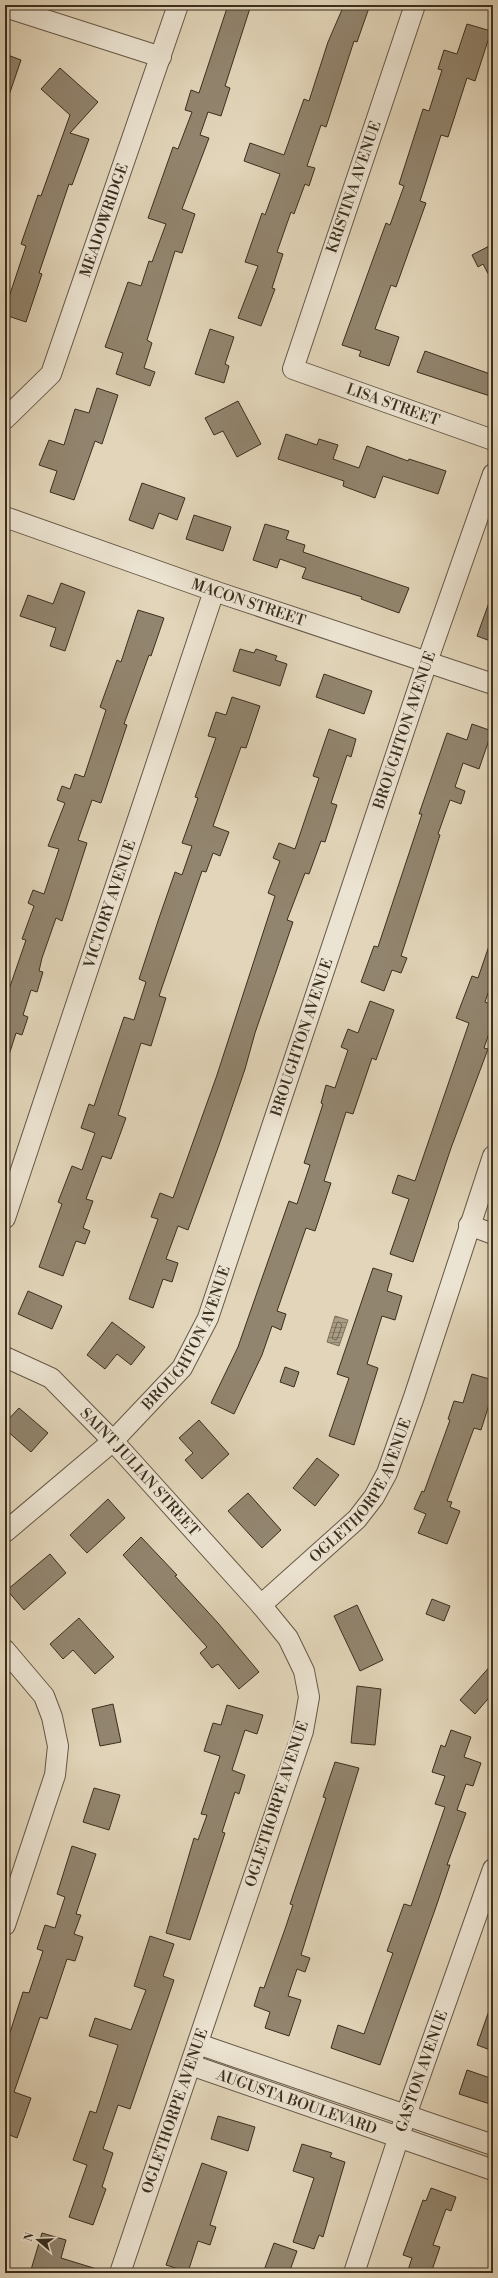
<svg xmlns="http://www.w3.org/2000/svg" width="498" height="2278" font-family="'Libre Bodoni',serif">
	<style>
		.water { fill: url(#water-rules); stroke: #7d715c }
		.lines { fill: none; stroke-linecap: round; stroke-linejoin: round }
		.shore { stroke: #726652; stroke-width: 1 }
		.building { fill: #92856f; stroke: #3b2f1f }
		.minor-casing { stroke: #655846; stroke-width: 22 }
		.minor { stroke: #ece4d2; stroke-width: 20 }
		.labels { text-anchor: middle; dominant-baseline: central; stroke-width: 4; stroke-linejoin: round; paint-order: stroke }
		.street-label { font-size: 15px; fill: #3b2f1f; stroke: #ece4d2 }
	</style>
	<defs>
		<pattern id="water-rules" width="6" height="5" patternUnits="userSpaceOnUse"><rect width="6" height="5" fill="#a99d85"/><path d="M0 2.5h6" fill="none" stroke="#8b806c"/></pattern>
	</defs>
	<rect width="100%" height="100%" fill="#e2d5b9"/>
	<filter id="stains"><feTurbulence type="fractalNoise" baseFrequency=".005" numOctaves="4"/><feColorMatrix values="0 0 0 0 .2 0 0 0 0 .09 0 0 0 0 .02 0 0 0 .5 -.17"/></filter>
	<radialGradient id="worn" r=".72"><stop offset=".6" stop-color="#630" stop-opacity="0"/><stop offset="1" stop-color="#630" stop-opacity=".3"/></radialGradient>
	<path class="water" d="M335,1316L348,1320L339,1346L327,1342Z"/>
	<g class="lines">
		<path class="shore" d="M339,1322L342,1325L337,1339L335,1340L332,1338L337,1323Z"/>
	</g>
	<g class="building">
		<path d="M228,5H251L225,86L230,88L221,116L208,112L200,135L209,138L182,209L195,214L182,253L175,251L147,340L152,343L144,368L155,372L150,386L116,374L123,353L105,347L128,282L141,286L149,261L152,262L166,224L148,218L173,147L178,149L192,112L185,110L191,90L199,93Z"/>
		<path d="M344,5H370L357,42L354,41L326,127L321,125L307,166L315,168L309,186L305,184L294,214L291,212L277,252L283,254L272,288L275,289L261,326L238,318L258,266L245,262L262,213L265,215L280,174L244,161L250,143L284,155L304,99L309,101L328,42Z"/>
		<path d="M467,24L491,31L475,81L467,78L448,137L441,135L420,201L426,203L396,287L391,285L375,329L399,337L389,366L359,356L361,351L342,345L386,223L390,225L404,186L399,184L423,109L429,111L442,70L438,69L444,50L457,54Z"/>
		<path d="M5,54L21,60L7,101H5Z"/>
		<path d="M60,68L98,102L70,133L89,139L72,185L69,184L39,273L42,274L26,322L5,315V309L26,246L21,244L38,195L41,196L70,115L41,89Z"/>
		<path d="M493,244V283L483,264L478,267L472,255Z"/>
		<path d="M210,329L234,337L225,364L229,366L224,383L195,374Z"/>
		<path d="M425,351L493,375V397L417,372Z"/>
		<path d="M97,388L118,395L102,444L95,441L74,500L50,492L57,471L39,465L49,440L64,445L75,409L89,413Z"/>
		<path d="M238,401L261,444L237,457L223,431L214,435L205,418Z"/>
		<path d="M286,434L317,445L319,439L338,445L333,459L359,468L367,446L408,461L409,459L446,471L438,494L383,476L375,498L343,486L344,481L278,459Z"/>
		<path d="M142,483L185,498L177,520L159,513L153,529L129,520Z"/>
		<path d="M194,515L231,527L223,551L186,539Z"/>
		<path d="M265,524L289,531L286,539L305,545L303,552L409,588L399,613L361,599L362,597L302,578L306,568L280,559L277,568L253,560Z"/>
		<path d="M61,583L85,592L65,651L50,646L56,628L20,616L28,595L53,604Z"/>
		<path d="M491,597L493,598V642L477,636Z"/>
		<path d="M138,610L164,618L151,656L149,655L124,724L127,725L101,803L92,800L78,840L87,843L62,921L56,918L42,958L39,971L43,972L37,992L31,990L23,1015L28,1017L22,1035L16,1033L8,1058H5V1001L26,940L22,939L34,906L28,903L33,890L44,894L59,849L48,846L65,803L57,800L62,786L70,789L75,774L84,777L106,710L100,707L117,660L121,662Z"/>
		<path d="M240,649L254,653L256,649L277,656L275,660L287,664L280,686L233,671Z"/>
		<path d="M324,674L372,691L364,714L316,697Z"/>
		<path d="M232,697L260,706L246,748L241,747L213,826L229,832L220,856L213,853L206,872L202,871L159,996L166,998L151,1046L141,1043L118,1115L126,1118L111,1159L102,1156L86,1199L93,1201L83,1228L90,1231L85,1244L76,1241L63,1276L39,1267L62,1204L58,1202L72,1166L82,1170L95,1133L81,1128L89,1104L94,1106L124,1017L134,1020L146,982L139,979L158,921L175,872L182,875L192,846L182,843L198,798L195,797L216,738L208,736L216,712L226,715Z"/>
		<path d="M472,724L492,731L479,769L463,763L455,787L465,791L461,804L450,800L438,834L440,835L401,956L407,958L401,973L392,970L384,991L361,982L374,946L378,947L422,814H419L447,733L467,740Z"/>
		<path d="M329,729L356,739L351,757L347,755L331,803L337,805L325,842L321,841L309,874L305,873L287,920L293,922L255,1033L245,1069L219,1145L188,1230L178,1226L166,1259L178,1263L172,1282L163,1279L153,1308L129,1299L158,1219L151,1217L160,1193L173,1198L217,1075L275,896L268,893L280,861L273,858L279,843L295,849L319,778L313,776Z"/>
		<path d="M491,940L493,941V979L485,1002L493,1005V1022L484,1048L488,1049L451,1148L413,1262L390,1254L409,1199L392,1193L398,1175L415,1181L469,1023L456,1018L472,976L478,978Z"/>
		<path d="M370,1001L394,1010L376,1060L372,1058L353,1114L346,1112L324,1181L331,1183L315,1231L306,1228L277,1311L286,1314L281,1330L272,1326L262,1355L234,1414L211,1403L238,1347L289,1201L297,1204L310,1165L304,1163L323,1104L321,1103L326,1085L335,1088L348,1050L341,1047L348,1029L358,1033Z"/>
		<path d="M373,1268L392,1274L387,1291L402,1296L395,1320L382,1316L367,1364L378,1368L354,1445L329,1436L349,1378L337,1374Z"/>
		<path d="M28,1291L62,1306L52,1329L18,1314Z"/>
		<path d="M112,1322L145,1347L131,1365L117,1354L105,1369L87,1355Z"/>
		<path d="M285,1367L299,1372L294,1387L280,1382Z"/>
		<path d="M472,1374L493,1380V1392L481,1430L474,1428L447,1501L452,1502L450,1507L460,1511L447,1544L418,1533L426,1514L414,1509L422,1491L424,1492L450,1420L448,1419L454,1401L463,1403Z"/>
		<path d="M19,1408L48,1433L31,1452L5,1429V1423Z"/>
		<path d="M199,1420L229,1454L202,1479L185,1460L193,1453L179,1438Z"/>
		<path d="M317,1458L339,1475L315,1506L293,1488Z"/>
		<path d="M248,1493L281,1530L262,1548L228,1511Z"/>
		<path d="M108,1499L125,1518L87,1553L70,1535Z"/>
		<path d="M141,1537L177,1575L175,1576L218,1623L259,1672L239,1689L218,1664L212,1668L200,1653L207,1647L123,1555Z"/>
		<path d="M50,1554L66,1573L24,1610L7,1590Z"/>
		<path d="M432,1599L450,1606L444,1621L426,1614Z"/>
		<path d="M357,1605L383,1660L360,1671L334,1616Z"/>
		<path d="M79,1618L114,1657L95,1674L73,1650L63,1659L50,1644Z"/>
		<path d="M493,1663V1693L475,1714L460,1700Z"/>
		<path d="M357,1686L381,1689L375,1745L351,1743Z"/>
		<path d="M113,1704L121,1742L100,1746L92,1709Z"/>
		<path d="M227,1705L263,1715L257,1734L245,1730L232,1770L245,1775L239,1794L235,1792L222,1832L225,1833L190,1940L166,1933L194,1838L198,1840L207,1815L201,1814L220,1756L204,1751L213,1723L221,1725Z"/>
		<path d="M451,1730L471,1737L464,1757L481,1763L473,1786L466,1784L457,1810L466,1813L447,1865H450L437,1904L380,2065L331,2048L338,2025L364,2034L393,1953L387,1951L404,1904L411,1906L445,1807L435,1804L445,1776L432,1772L441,1745L445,1747Z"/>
		<path d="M335,1762L359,1768L301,1955L310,1958L305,1972L297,1969L288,1996L301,2000L289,2036L265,2028L270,2012L254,2006L260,1987L264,1988L285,1929L293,1905L290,1904L326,1798L323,1797Z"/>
		<path d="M94,1788L120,1795L109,1830L83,1822Z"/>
		<path d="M72,1846L96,1854L76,1914L81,1915L74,1934L83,1937L75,1961L67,1959L47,2019L40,2017L14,2092L31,2098L17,2138L5,2133V2048L23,1992L29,1993L43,1951L37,1949L45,1925L55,1928L65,1897L57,1894Z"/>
		<path d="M150,1936L174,1944L163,1976L174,1980L130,2109L118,2105L103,2149L113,2153L102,2187L106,2189L93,2225L69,2217L87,2165L73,2160L90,2111L96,2113L118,2045L89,2036L95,2018L131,2030L146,1990L134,1986Z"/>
		<path d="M491,2005H493V2051L477,2045Z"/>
		<path d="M467,2070L493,2079V2105L459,2094Z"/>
		<path d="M218,2116L255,2127L248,2151L211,2139Z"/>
		<path d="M302,2144L332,2153L330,2157L345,2162L323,2237L319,2235L314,2249L293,2242L314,2178L293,2171Z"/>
		<path d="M202,2163L227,2172L210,2225L216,2227L210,2245L198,2241L188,2272L166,2265Z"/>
		<path d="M431,2188L456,2197L451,2211L446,2209L433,2245L440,2247L431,2273H407L412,2258L403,2255L423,2200L426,2201Z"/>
		<path d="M42,2233L66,2240L61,2258L100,2270V2273H30Z"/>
		<path d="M274,2243L297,2251L289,2273H263Z"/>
	</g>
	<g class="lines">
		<g class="minor-casing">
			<g id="minor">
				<path id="s1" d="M415,5L293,369L493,440"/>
				<path d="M5,7L161,57"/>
				<path id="s2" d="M5,419L51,374L178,5"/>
				<path id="s3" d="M5,517L214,591L493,684"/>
				<path id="s4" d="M5,1218L214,591"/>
				<path d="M469,1225L493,1234"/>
				<path id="s5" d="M5,1357L51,1378L113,1441L261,1605L288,1638L304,1671L309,1697L303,1731L120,2273"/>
				<path id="s6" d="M5,1532L113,1441L182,1368L208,1318L427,662L493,474"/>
				<path id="s7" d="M261,1605L357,1519L374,1497L387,1473L414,1397L493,1156"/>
				<path d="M5,1650L44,1696L52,1717L58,1746L55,1775L5,1925"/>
				<path d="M198,2044L493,2145"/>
				<path id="s8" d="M191,2065L493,2170"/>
				<path id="s9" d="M354,2273L406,2115L493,1869"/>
			</g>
		</g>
		<use href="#minor" class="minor"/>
	</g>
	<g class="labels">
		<g class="street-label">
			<text transform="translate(354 187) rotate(-71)">KRISTINA AVENUE</text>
			<text stroke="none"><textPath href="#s2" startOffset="227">MEADOWRIDGE</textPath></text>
			<text stroke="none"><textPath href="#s1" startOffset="490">LISA STREET</textPath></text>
			<text stroke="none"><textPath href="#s3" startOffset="258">MACON STREET</textPath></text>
			<text stroke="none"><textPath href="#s6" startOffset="918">BROUGHTON AVENUE</textPath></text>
			<text stroke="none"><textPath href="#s4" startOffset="331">VICTORY AVENUE</textPath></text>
			<text stroke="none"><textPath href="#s6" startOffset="594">BROUGHTON AVENUE</textPath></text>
			<text stroke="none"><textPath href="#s6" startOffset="270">BROUGHTON AVENUE</textPath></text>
			<text stroke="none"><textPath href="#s5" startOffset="180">SAINT JULIAN STREET</textPath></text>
			<text stroke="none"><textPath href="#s7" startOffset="155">OGLETHORPE AVENUE</textPath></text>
			<text transform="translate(277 1804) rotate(-72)">OGLETHORPE AVENUE</text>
			<text stroke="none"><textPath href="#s9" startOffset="213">GASTON AVENUE</textPath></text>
			<text stroke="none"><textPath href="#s8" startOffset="112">AUGUSTA BOULEVARD</textPath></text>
			<text transform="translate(175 2111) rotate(-71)">OGLETHORPE AVENUE</text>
		</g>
	</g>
	<rect width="498" height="2278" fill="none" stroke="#e2d5b9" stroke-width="20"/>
	<rect x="6" y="6" width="486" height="2266" fill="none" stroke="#3b2f1f" stroke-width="2"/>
	<rect x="10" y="10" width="478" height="2258" fill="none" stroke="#3b2f1f"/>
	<g transform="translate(38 2240) rotate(289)" stroke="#ece4d2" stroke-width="3" paint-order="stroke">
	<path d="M0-3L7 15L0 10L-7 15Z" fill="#3b2f1f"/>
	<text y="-6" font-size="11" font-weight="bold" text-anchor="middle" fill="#3b2f1f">N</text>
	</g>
	<rect width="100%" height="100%" filter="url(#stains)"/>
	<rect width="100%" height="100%" fill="url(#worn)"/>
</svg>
